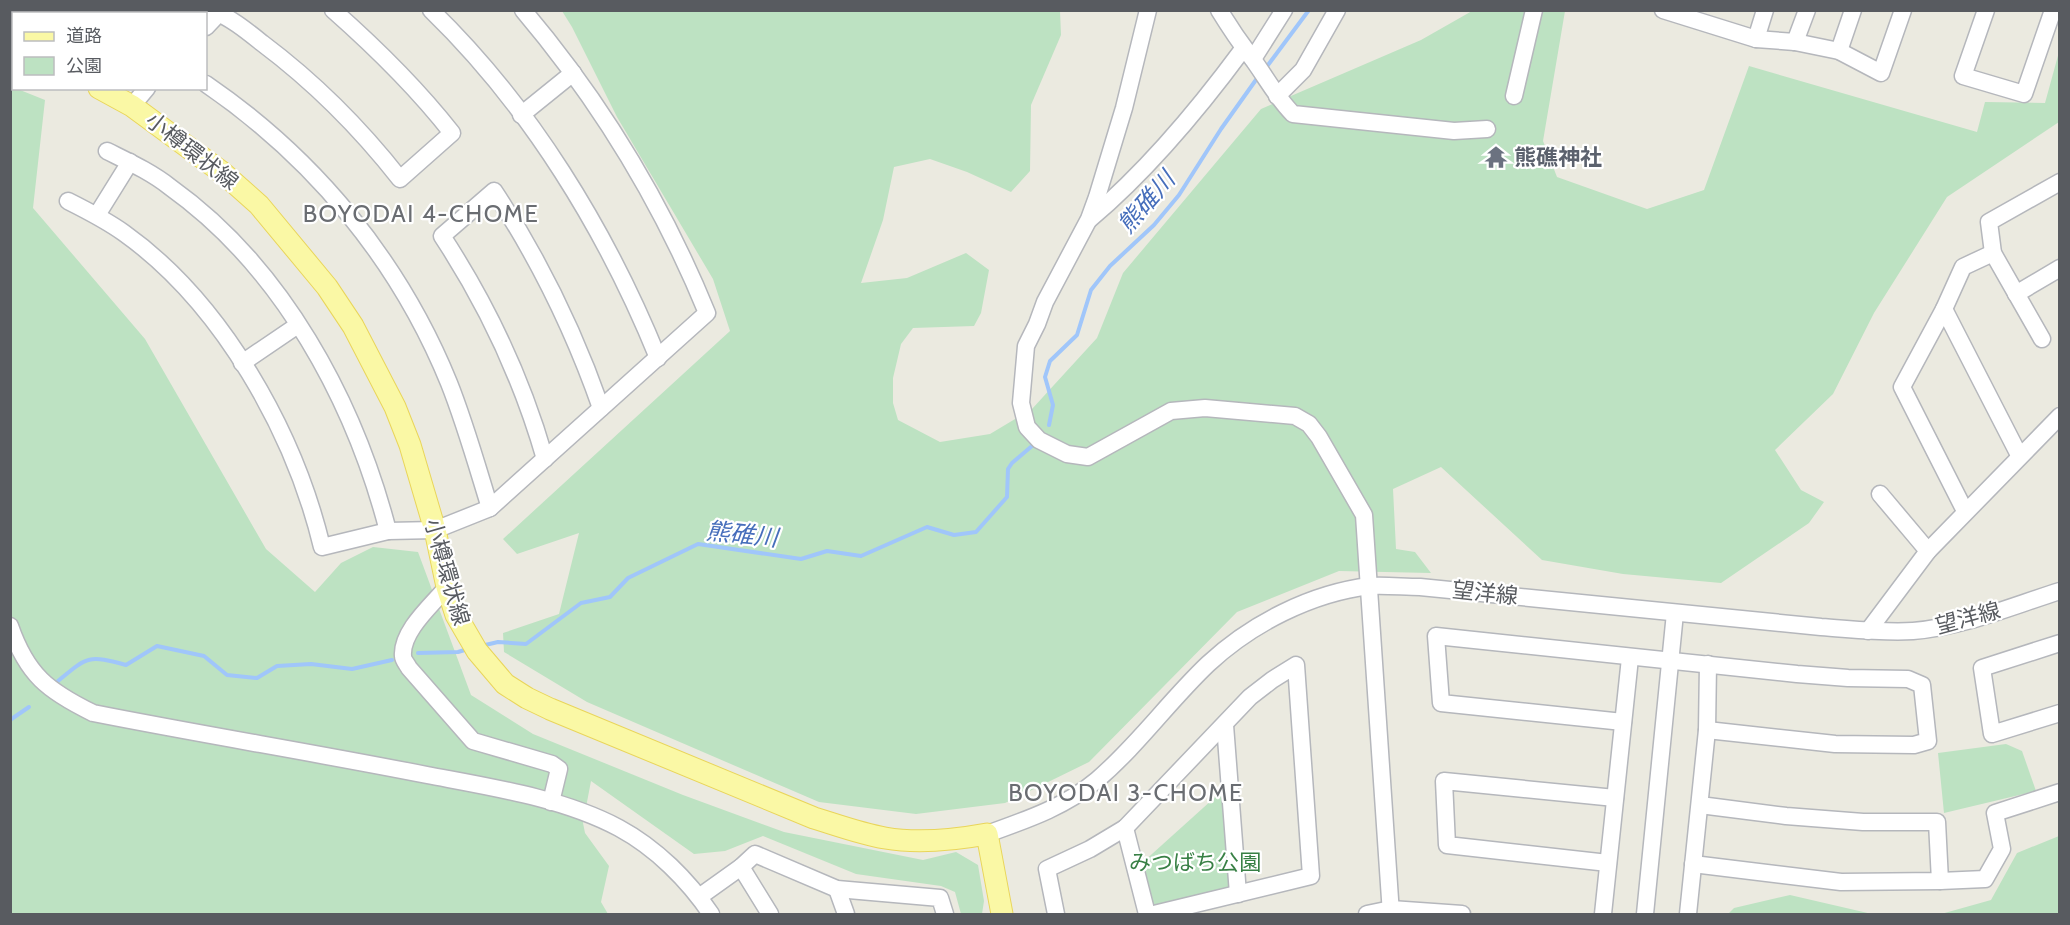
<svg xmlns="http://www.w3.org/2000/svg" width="2070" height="925" font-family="Cabin,'Noto Sans JP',sans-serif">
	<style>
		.green { fill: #bde2c2 }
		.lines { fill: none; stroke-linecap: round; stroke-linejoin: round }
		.stream { stroke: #a0c6fa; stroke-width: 4 }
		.minor-casing { stroke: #b5b7bc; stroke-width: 19 }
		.major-casing { stroke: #e9d55a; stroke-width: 23 }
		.minor { stroke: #fff; stroke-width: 16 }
		.major { stroke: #faf8a5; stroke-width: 21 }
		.labels { text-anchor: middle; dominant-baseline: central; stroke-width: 4.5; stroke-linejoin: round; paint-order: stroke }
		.street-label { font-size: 22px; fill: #585b60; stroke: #fff }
		.worship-label { font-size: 22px; font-weight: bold; fill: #5b616d; stroke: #fff; text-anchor: start }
		.park-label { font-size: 22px; fill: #388045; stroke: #fff }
		.water-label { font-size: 24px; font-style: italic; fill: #466ebb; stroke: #fff }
		.neighbourhood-label { font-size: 24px; letter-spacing: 1.5px; fill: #6a6d72; stroke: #fff }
	</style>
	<rect width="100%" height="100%" fill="#ebeae0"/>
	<g class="green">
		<path d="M11,10H161V11L157,14H14L13,26L11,25Z"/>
		<path d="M562,11H1060L1061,35L1031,105L1030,171L1011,192L967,172L930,159L894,167L883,220L861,283L907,278L966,253L989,270L981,313L974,326L913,328L901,344L893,378V403L898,420L940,442L990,434L1032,409L1097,338L1123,273L1261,109L1421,40L1472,11H1565L1543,141L1557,177L1647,209L1704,190L1749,66L1977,132L1985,102L2045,103L2059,52V122L1947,197L1874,313L1833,394L1775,450L1801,490L1824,502L1809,523L1721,583L1623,574L1542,560L1441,467L1393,489L1396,549L1415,552L1431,573L1339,571L1237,612L1089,762L1005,803L916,814L819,802L587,702L504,652L503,633L559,614L579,533L517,554L503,539L730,331L713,279L617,117L572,27Z"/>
		<path d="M10,86L45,100L33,208L145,339L266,549L315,592L341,563L373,547L418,552L471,695L533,734L683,795L784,832L923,860L956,852L978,865L984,901L982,914H961L955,892L941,886L856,874L763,836L725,851L694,854L591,781L583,823L585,833L609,866L601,902L608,914H11Z"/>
		<path d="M2006,744L2022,751L2036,791L1944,813L1938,753Z"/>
		<path d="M1223,790L1231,889L1153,906L1142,863Z"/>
		<path d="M2059,836V914H1941L1991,900L2017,853Z"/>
		<path d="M1790,895L1872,914H1728L1734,908Z"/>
	</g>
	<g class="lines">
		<g class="stream">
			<path d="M1265,69L1309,10"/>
			<path d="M1049,425L1053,405L1045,377L1050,361L1077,335L1091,290L1110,266L1154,225L1179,195L1221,129L1258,77"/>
			<path d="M481,646L498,642L526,644L581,603L610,597L628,578L698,544L801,559L827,551L861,556L927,527L954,535L976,532L1007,497L1008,469L1012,463L1032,446"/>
			<path d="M418,653L458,652L468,649"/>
			<path d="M58,681C88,656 88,655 126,665L157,646L204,656L227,675L257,678L277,666L311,664L352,669L392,660"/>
			<path d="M10,720L29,707"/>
		</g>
		<g class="minor-casing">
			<g id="minor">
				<path d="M171,10H189"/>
				<path d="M211,10C230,17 247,31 262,43C314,82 360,128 400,179L452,133C416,87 376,48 333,10"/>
				<path d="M431,10C530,106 606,230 658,358"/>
				<path d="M1148,10L1124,108L1097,197L1089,219L1045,302L1037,324L1026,346L1021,403L1027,427L1039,440L1067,454L1088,457L1171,411L1205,408L1295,416L1309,424L1319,437L1364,515L1391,914"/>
				<path d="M1219,10C1230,28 1241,44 1254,61C1267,79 1277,98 1293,114L1454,131L1487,129"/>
				<path d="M1663,10L1756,39L1795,42L1839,51L1881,73L1903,10"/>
				<path d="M1986,10L1963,76L2024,94L2053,10"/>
				<path d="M206,27L222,10"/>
				<path d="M1756,39L1765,10"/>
				<path d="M1795,42L1807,10"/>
				<path d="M1839,51L1853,10"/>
				<path d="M1253,59L1284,10"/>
				<path d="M206,84C314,158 399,260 449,383C465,423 477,466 490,508"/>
				<path d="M1277,96L1303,70L1337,10"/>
				<path d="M1514,96L1534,10"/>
				<path d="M132,106L147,88"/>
				<path d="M521,115L573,73"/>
				<path d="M107,151C129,162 151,172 170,187C282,267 354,400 388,531"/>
				<path d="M68,201C88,211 106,220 124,233C222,303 294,431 322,547L388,531L435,530L490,508L707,313C662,203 600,101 523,10"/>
				<path d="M97,215L130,162"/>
				<path d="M1090,219C1148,170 1198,110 1243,49"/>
				<path d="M2016,294L2060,268"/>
				<path d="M1944,309L2019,455"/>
				<path d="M2042,339L1993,253L1989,222L2060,182"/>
				<path d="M242,363L298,325"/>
				<path d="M545,459C522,379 488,306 442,236L494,191C539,259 574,331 601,408"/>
				<path d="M1880,494L1928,551"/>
				<path d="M1965,511L1902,387L1944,309L1963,267L1993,253"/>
				<path d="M447,587C433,604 401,631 403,656C403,660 407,664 409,668L473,741L552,764L559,769L551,802"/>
				<path d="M10,626C27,675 48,691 93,713C204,735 316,753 427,775C490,787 563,798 619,828C656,848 688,880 711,914"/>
				<path d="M1868,631L1928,551L2060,416"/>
				<path d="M2060,643L1982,668L1992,734L2060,713"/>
				<path d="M1623,722L1441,703L1436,636L1797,674L1848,678L1908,679L1922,685L1928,741L1914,745L1835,744L1707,730"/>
				<path d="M1225,725L1238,894"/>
				<path d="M1700,805L1786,816L1863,822H1937L1940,881"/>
				<path d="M1125,828L1147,914"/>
				<path d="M987,834C1026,820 1065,807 1097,780C1138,745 1169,701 1208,664C1251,624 1311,593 1370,586C1386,585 1404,587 1420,587L1821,627C1851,629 1882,633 1913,631C1963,627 2012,606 2060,591"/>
				<path d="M1608,863L1447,845L1444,781L1615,798"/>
				<path d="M1693,864L1841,882L1940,881L1985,879L2002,849L1995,813L2060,792"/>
				<path d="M741,867L770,914"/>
				<path d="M837,889L846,914"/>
				<path d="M699,897L741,867L755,854L837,889L940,898L945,914"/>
				<path d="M1056,914L1047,869L1090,849L1125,828L1250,697L1272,680L1296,665L1311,876L1154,914"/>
				<path d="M1367,914L1391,909L1462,914"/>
				<path d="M1603,914L1630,658"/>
				<path d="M1645,914L1675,613"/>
				<path d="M1688,914L1707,730L1708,664"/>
			</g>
		</g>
		<g class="major-casing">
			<g id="major">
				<path d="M10,51L14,52"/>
				<path d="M99,88L132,106L223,173L259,205L327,287L353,326L395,407L410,445L435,530L447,587L456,615L477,651L505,684L527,698L550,709L814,818C837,825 861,834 885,838C919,844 954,840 987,834L1002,914"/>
			</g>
		</g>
		<use href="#minor" class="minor"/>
		<use href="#major" class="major"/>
	</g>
	<defs>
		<g id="temple-bare" transform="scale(1.8)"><path d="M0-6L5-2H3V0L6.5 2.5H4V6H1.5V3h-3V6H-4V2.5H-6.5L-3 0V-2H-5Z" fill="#6b7280" stroke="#fff" stroke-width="2.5" paint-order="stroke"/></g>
	</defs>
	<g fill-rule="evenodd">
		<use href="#temple-bare" x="1496" y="157"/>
	</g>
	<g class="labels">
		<g class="street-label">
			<text transform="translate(192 151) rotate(38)">小樽環状線</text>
			<text transform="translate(447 572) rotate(74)">小樽環状線</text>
			<text transform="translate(1485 593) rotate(6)">望洋線</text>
			<text transform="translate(1968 618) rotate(-15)">望洋線</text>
		</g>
		<g class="worship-label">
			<text x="1514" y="157">熊礁神社</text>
		</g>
		<g class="park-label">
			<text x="1195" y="862">みつばち公園</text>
		</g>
		<g class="water-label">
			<text transform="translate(1146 202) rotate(-49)">熊碓川</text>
			<text transform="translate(742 534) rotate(6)">熊碓川</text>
		</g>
		<g class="neighbourhood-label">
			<text x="421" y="213">BOYODAI 4-CHOME</text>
			<text x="1126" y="792">BOYODAI 3-CHOME</text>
		</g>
	</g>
	<rect width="2070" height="925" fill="none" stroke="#585b60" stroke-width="24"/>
	<rect x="12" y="12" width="195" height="78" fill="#ffffff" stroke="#bcbdbf" stroke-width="1.5"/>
	<rect x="24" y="32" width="30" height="9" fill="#faf8a5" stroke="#bcbdbf" stroke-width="1.5"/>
	<text x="66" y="42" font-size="18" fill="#585b60">道路</text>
	<rect x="24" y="57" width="30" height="18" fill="#bde2c2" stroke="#bcbdbf" stroke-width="1.5"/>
	<text x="66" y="72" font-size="18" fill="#585b60">公園</text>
</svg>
